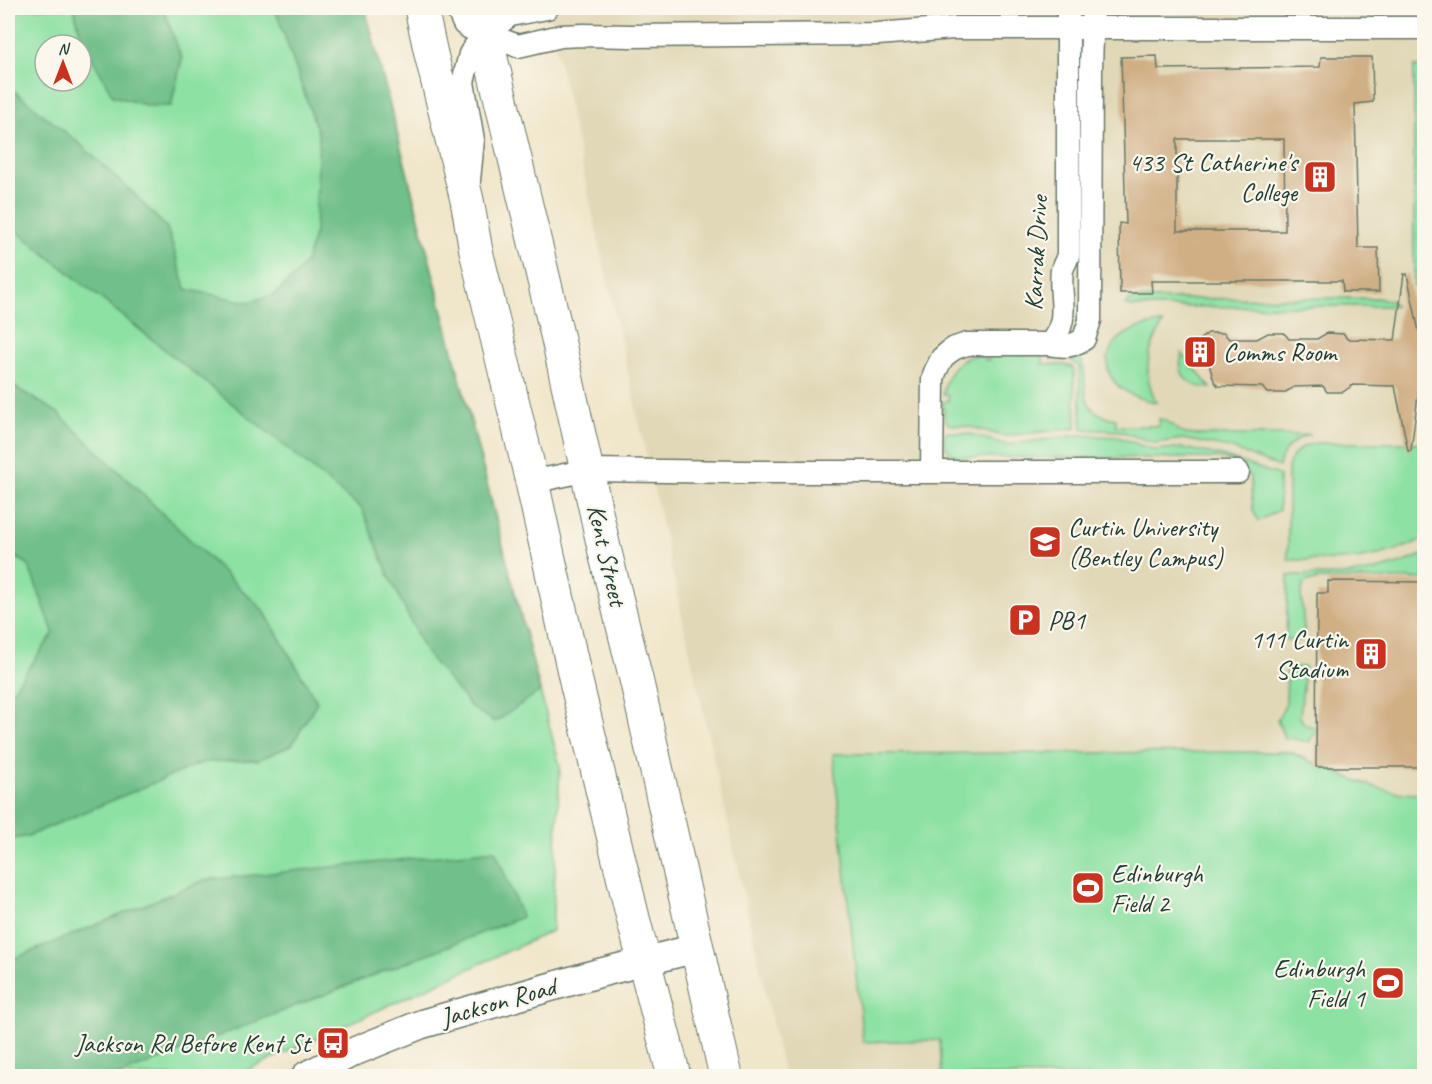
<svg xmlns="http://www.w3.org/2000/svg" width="1432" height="1084" font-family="Caveat,sans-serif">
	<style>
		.built { fill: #e1d8b7 }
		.green { fill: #8ce1a3; stroke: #568f6c; stroke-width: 1.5; fill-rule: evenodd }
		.forest { fill: #71bf89; stroke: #487e5e; stroke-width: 1.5 }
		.building { fill: #d0af85; fill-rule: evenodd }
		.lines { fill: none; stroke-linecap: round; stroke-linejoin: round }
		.minor-casing { stroke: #687868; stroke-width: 25 }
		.tertiary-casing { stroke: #687868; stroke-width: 31 }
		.primary-casing { stroke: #687868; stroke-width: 35 }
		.minor { stroke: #fff; stroke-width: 22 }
		.tertiary { stroke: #fff; stroke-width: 28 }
		.primary { stroke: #fff; stroke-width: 33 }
		.labels { text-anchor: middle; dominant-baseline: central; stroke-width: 4.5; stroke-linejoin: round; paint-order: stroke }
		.poi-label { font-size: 26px; fill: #1f3d34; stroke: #fbf7ec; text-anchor: end }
		.street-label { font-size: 26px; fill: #1f3d34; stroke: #fbf7ec }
	</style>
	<rect width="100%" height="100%" fill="#fbf7ec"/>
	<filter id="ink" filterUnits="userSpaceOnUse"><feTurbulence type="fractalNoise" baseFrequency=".0167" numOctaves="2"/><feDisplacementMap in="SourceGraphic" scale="12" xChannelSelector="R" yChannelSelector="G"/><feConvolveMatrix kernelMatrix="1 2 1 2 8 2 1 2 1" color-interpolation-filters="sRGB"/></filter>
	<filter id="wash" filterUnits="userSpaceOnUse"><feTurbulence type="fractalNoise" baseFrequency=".008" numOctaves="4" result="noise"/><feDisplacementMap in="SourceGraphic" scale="24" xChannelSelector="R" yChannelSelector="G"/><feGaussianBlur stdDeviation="1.35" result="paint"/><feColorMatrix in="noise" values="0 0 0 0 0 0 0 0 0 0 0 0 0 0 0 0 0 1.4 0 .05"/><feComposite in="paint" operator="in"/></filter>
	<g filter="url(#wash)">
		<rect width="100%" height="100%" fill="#f0e6ca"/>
		<path class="built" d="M547,8H1424V1076H784Z"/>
		<g class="green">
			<path d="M8,8H365L540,691L560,766L552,931L234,1076H8ZM45,45H81V81H45Z"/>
			<rect x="1414" y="67" width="10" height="219"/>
			<path d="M1377,298L1391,301L1395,306L1132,307L1125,305L1128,302L1137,299Z"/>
			<path d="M1154,324H1163C1151,344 1143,365 1151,389C1152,393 1155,398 1156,402C1134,399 1104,385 1108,359C1109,353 1111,346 1116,342C1126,331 1140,327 1154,324Z"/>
			<path d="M1182,353L1211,388C1189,388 1176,376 1182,353Z"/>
			<path d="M1039,354L1043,358V364L1065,365L1072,367L1074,370L1076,428L1004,436L970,427L948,424L944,418L943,402L948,401V395L943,394C947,371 957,357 981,355H983L985,360H989V356L992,355Z"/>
			<path d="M1052,355C1059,355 1069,353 1075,356C1098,367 1065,411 1116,419V426H1159V419C1170,420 1172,427 1181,432C1185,435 1191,434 1196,435H1311C1293,438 1282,450 1279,467L1230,448L1208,444L1183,439L1155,443L1120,431L1082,429L1079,367L1070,359H1051Z"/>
			<path d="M948,432L969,434L1007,445L1079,435L1118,437L1154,450L1183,448L1219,455L1279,475V510L1258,521L1253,510L1250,477C1242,463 1230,460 1215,458L957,457C948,452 944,447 944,436Z"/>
			<path d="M1317,443H1424V539C1375,562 1341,561 1288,560V467C1293,452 1301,445 1317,443Z"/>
			<path d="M1424,554V579H1316V581H1308L1304,583L1301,593L1305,640H1286L1288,576C1304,573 1322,576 1339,575C1369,574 1397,566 1424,554Z"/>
			<path d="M1305,667L1300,717C1304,726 1310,727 1319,727L1309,742L1290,738L1285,739L1277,720L1284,708L1286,703L1287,668Z"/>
			<path d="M1290,752C1306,760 1322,766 1338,773C1366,785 1393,795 1424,794V1076H942L940,1040L863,1042L833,754Z"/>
		</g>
		<g class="forest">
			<path d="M74,8H163L182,59L171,106H149L113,96L91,56L80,33Z"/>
			<path d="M275,8H365L540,691L495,722L471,707L426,653L389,576L362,509L339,491L290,450L8,224V86L79,143L133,193L167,228L186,289L247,302L274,295L295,276L306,262L315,232L319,136Z"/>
			<path d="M8,383L57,412L264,611L317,702L292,745L258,760L203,762L28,836L8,840V697L53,634V631L28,564L8,553Z"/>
			<path d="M495,850L522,917L117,1076H8V961L205,880Z"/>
		</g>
		<g id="blocks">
			<g class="building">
				<path d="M1157,56L1158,69L1320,67L1321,57H1372L1373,102L1355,104L1358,248H1378L1379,292H1343L1342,281H1151L1152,293H1120L1119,223L1126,224L1121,57ZM1177,139H1284L1285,231H1177Z"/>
				<path d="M1404,274H1407L1419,332L1425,338V387H1419L1411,451H1408L1395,386L1353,385L1343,392H1327L1323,386L1294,387L1284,393H1267L1262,387L1218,386L1214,381L1209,364L1197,361L1186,351L1208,333H1224L1229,339H1257L1268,333H1284L1289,339H1317L1327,333L1344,334L1347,339L1395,340Z"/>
				<path d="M1328,581L1425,582V767H1316L1317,593H1328Z"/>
			</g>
		</g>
	</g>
	<g filter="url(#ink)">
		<use href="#blocks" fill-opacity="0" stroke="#687868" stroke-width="1.5"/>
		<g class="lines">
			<g class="minor-casing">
				<g id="minor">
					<path d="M457,8L464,24L470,28L518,46L561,36L583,35L630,36L877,34L954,28H1424"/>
					<path d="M469,180L473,140L463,82L470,54L480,39L510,15L547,8"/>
					<path d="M1049,344C1072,321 1058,297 1062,270C1063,266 1066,261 1068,256V8"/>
					<path d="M932,471L933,379L935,372L942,358L949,352L955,348L967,344H1049C1065,347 1071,347 1084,339L1090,320L1091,67L1093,8"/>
					<path d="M532,482L588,470L742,472H1238"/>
				</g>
			</g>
			<g class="tertiary-casing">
				<path id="tertiary" d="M306,1076L353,1052L422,1024L599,973L697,948"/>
			</g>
			<g class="primary-casing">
				<g id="primary">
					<path d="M421,8L431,54L467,200L476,251L532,482L575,677L633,918L674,1076"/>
					<path d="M479,8L558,339L604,548L637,683L726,1076"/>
				</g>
			</g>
			<use href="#minor" class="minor"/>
			<use href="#tertiary" class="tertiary"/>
			<use href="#primary" class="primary"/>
		</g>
	</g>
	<defs>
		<g id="building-square" transform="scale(1.725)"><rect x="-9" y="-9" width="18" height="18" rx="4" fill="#c8321e" stroke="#fbf7ec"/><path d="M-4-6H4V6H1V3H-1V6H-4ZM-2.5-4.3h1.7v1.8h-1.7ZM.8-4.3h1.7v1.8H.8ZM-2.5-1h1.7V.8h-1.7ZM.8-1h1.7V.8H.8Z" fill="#fff"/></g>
		<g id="university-square" transform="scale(1.725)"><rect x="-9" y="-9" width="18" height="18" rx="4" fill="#c8321e" stroke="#fbf7ec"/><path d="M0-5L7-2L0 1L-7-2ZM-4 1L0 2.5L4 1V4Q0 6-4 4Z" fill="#fff"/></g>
		<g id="parking-square" transform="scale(1.725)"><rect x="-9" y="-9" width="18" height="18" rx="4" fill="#c8321e" stroke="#fbf7ec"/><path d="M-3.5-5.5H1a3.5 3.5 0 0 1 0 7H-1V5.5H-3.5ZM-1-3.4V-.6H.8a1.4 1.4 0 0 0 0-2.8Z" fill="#fff"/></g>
		<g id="stadium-square" transform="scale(1.725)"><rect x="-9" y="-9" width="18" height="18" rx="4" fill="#c8321e" stroke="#fbf7ec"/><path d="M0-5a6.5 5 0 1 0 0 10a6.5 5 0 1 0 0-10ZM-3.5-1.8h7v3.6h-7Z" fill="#fff"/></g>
		<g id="bus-square" transform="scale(1.725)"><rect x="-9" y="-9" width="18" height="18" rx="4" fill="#c8321e" stroke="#fbf7ec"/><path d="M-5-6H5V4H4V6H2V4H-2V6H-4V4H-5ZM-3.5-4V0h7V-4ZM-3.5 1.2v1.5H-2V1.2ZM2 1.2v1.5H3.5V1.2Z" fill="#fff"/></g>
	</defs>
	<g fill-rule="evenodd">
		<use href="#building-square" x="1320" y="177"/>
		<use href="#building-square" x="1200" y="352"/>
		<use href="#university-square" x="1045" y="542"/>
		<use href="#parking-square" x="1025" y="620"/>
		<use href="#building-square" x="1371" y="654"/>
		<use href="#stadium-square" x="1088" y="888"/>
		<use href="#stadium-square" x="1388" y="983"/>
		<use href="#bus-square" x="333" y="1043"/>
	</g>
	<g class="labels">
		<g class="poi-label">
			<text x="1297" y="162">433 St Catherine's<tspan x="1297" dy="30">College</tspan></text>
			<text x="1223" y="352" text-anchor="start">Comms Room</text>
			<text x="1068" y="527" text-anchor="start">Curtin University<tspan x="1068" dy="30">(Bentley Campus)</tspan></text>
			<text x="1048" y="620" text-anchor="start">PB1</text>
			<text x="1348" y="639">111 Curtin<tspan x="1348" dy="30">Stadium</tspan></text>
			<text x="1111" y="873" text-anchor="start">Edinburgh<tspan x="1111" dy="30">Field 2</tspan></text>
			<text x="1365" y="968">Edinburgh<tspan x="1365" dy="30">Field 1</tspan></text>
			<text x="310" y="1043">Jackson Rd Before Kent St</text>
		</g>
		<g class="street-label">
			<text transform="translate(1036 253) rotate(-87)">Karrak Drive</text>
			<text transform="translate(607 555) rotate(77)">Kent Street</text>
			<text transform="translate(498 1002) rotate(-16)">Jackson Road</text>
		</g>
	</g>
	<rect width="1432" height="1084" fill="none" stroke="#fbf7ec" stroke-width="30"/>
	<g transform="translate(63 63)"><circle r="28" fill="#fbf7ec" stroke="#a3ada2" stroke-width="1.5"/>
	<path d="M0-4.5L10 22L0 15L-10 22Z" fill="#c8321e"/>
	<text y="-9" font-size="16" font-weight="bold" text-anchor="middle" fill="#1f3d34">N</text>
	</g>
</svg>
